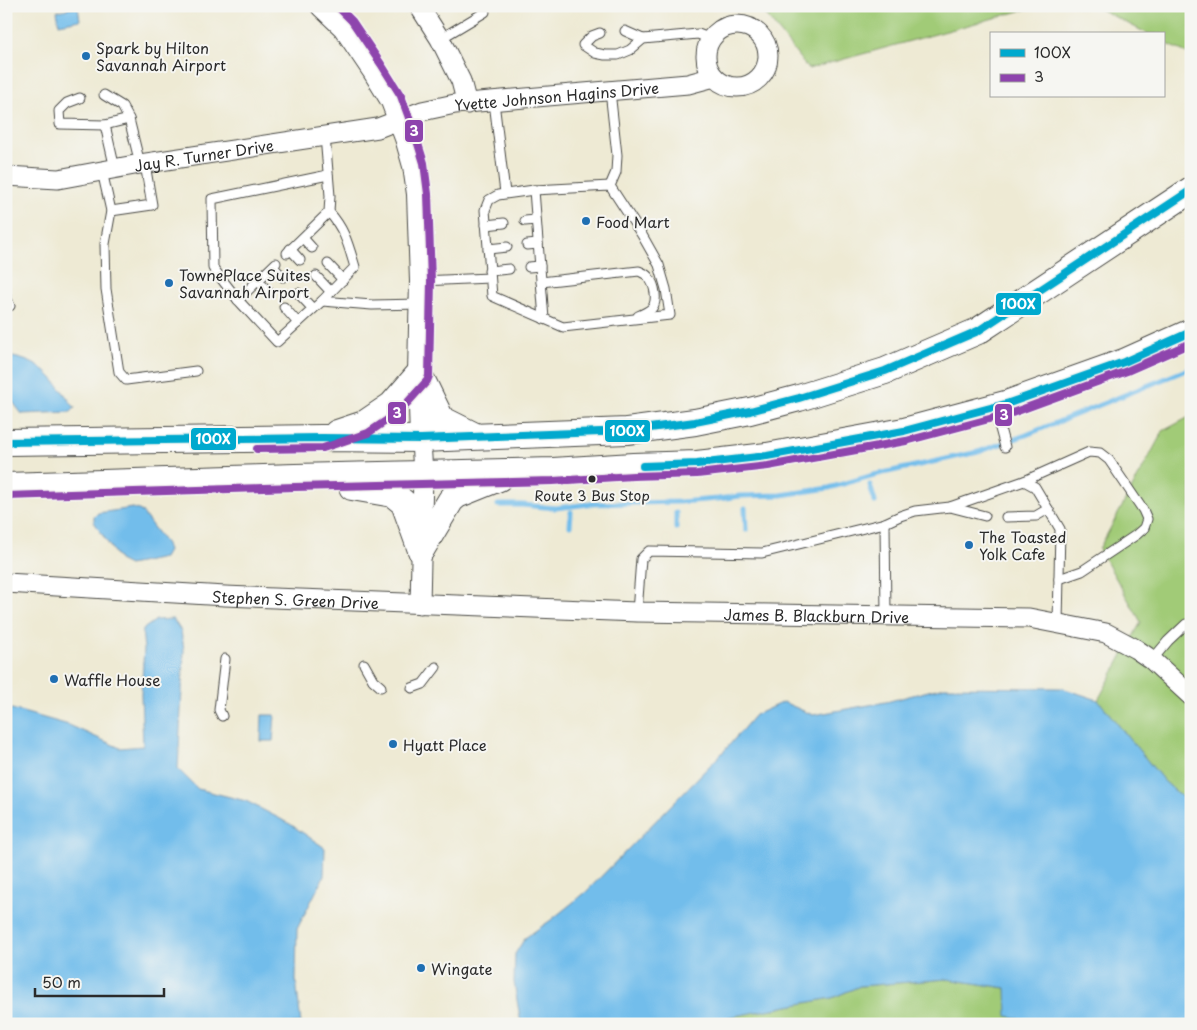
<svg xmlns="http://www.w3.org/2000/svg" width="1197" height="1030" font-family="'Playpen Sans',sans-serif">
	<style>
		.green { fill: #a1cb77; stroke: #667b51 }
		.water { fill: #72bdeb; stroke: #4e748b }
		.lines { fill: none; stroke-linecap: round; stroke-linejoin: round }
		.stream { stroke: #72bdeb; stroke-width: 5 }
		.service-casing { stroke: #484844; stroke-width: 11 }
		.minor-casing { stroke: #484844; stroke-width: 21 }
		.tertiary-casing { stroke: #484844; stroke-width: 24 }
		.secondary-casing { stroke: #484844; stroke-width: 28 }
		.service { stroke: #fff; stroke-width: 9 }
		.minor { stroke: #fff; stroke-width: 19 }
		.tertiary { stroke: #fff; stroke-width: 22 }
		.secondary { stroke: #fff; stroke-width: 26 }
		.bus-1-casing { stroke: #f6f6f2; stroke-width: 11 }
		.bus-2-casing { stroke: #f6f6f2; stroke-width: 11 }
		.bus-1 { stroke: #00a9ce; stroke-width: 8 }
		.bus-2 { stroke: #8e44ad; stroke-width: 8 }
		.poi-dot { fill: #1f6fb2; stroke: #f6f6f2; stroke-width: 2 }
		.bus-dot { fill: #2b2b2b; stroke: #f6f6f2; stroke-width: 2 }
		.labels { text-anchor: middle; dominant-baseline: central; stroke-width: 4; stroke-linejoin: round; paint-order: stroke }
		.bus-label { font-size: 14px; fill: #2b2b2b; stroke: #f6f6f2 }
		.poi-label { font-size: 15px; fill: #2b2b2b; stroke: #f6f6f2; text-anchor: start }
		.street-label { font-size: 15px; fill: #2b2b2b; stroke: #f6f6f2 }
		.line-badge { stroke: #f6f6f2; stroke-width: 2 }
		.badge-label { font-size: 14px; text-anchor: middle; font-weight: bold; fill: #fff }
	</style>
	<rect width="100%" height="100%" fill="#f6f6f2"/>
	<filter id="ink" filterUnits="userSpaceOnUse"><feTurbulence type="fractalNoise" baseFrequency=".02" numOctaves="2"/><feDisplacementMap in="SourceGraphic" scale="10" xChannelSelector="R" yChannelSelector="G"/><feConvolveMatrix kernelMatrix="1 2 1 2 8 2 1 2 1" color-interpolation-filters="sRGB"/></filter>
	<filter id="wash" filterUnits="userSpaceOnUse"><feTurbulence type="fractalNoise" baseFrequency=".0096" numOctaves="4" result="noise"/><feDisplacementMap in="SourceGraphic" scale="20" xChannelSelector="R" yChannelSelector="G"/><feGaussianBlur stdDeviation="1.12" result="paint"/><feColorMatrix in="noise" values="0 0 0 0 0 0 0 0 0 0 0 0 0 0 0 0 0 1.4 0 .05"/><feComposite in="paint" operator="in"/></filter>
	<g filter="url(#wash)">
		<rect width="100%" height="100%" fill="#eeead4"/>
		<g class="green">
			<path d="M759,6H1038L808,69Z"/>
			<path d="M1094,6H1191V55L1163,42V34H1148Z"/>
			<path d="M1191,416V805L1164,781L1098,700L1141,622L1099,549L1163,431Z"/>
			<path d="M947,979L1006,988L1030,1024H721L729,1017L832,998L860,986Z"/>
		</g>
		<g class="water">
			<path d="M78,7L80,20L59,24L57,11Z"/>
			<path d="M6,356C45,361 53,379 75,408L71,412L22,414L9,397L6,394Z"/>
			<path d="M133,508L141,511L166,544L168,551L164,558L129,565L119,560L94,522V517L98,513Z"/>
			<path d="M173,619L181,631L184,650L178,769L198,789L246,801L290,824L325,848L324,876L297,929L296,980L301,1024H6V711L12,709L69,725L120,748L143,746L141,694L144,649L142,630L156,620Z"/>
			<path d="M944,687L1062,688L1098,700L1164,781L1191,805V1024H1030L1027,1020L1007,1016L1006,988L947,979L860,986L832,998L729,1017L721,1024H521L514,982L515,954L525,938L551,920L586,892L725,750L755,715L783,702L813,715L886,702Z"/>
			<path d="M262,715H275L273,741H261Z"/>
		</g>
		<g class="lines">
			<g class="stream">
				<path d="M870,485L875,502"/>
				<path d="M498,505H522L556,508L589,504L679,502L718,499L740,496L781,495L829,488L874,475L978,452L1026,435L1191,368"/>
				<path d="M745,508L746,530"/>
				<path d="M570,526L571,512"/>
				<path d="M676,528V513"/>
			</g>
		</g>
	</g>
	<g filter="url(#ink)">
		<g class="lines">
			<g class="service-casing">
				<g id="service">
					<path d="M625,31L643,39"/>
					<path d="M600,33L592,36L583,45L595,53L605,55H618L630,50L643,39L698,34L711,39"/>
					<path d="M440,39L485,12"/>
					<path d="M610,91L617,155L616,172L610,186"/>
					<path d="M104,95L122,106L129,119L140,164"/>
					<path d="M80,98L67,103L59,111L60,124L105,125L129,119"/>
					<path d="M494,102L505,193"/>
					<path d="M105,125L115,169"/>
					<path d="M325,136L330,196L329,212C345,230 348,244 355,267L322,301L372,305L420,304"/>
					<path d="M102,171L111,211L105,244L106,289L119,372L126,380L196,371"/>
					<path d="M610,186L642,235L659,265L666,289L670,315L563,327L492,296L485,210L489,200L498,195L534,190Z"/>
					<path d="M534,190L544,319"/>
					<path d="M111,211L152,205L145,164"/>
					<path d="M525,221L536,220"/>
					<path d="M486,225L504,223"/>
					<path d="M303,238L312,248"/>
					<path d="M527,245L538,244"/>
					<path d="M290,249L300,260"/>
					<path d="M488,249L507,247"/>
					<path d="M287,253L329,212"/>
					<path d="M328,264L343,280"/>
					<path d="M273,267L283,277"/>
					<path d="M529,267L540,266"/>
					<path d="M489,271L509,269"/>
					<path d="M316,276L331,292"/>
					<path d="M258,281L268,291"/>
					<path d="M421,281L490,278"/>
					<path d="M541,282L639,271C643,273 647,274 649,278C655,285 658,301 652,308C648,312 643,314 638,316"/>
					<path d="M298,293L313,309"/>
					<path d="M6,297L10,306"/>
					<path d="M238,300L276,263"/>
					<path d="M322,301L277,342L238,300L213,268L212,199L328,175"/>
					<path d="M284,307L298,323"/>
					<path d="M995,410L1005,447"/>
					<path d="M1024,481L1089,452L1100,453L1109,460L1143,510L1147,519L1144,528L1136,535L1082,571L1059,579"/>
					<path d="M950,507L985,516"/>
					<path d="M1006,517L1036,516L1048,509"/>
					<path d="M885,523L886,616"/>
					<path d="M637,612L641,559L649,551L762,553L885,523L900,516L915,511L950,507L1024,481L1035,487L1060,529L1058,623"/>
					<path d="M1152,660L1168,641L1186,624"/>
					<path d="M364,664L373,680L381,687"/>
					<path d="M412,688L423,684L436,667"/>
					<path d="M222,716L219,710L225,659"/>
				</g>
			</g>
			<g class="minor-casing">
				<g id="minor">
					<path d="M419,6L440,39L461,81L467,104"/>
					<circle cx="737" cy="56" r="31"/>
					<path id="s1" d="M6,176L58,179L140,164L378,128L422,111L455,104L688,84L714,77"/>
					<path id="s2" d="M6,583L225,596L637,612L1029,618L1106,633L1136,649L1152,660L1191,696"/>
					<path d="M420,604L423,475L421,439"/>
				</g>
			</g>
			<g class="tertiary-casing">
				<path id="tertiary" d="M322,6L344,27L373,70L392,101L406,138L414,166L418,194L421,281L419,374L421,439"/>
			</g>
			<g class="secondary-casing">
				<g id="secondary">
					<path d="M337,433L364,424L392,405L419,374L441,419L475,436"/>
					<path d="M6,442L322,438L421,439L627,431L695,422L750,411L799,398L885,371L978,331L1191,190"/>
					<path d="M6,486L295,477L553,471L633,466L697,464L767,456L904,431L1009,403L1124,362L1191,332"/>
					<path d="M352,487L393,494L404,503L421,550"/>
					<path d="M421,550L451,500L457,495L499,478"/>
				</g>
			</g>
			<use href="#service" class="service"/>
			<use href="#minor" class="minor"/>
			<use href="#tertiary" class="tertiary"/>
			<use href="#secondary" class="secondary"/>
			<g class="bus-1-casing">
				<g id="bus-1">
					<path d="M6,442L322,438L421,439L627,431L695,422L750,411L799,398L885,371L978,331L1191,190"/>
					<path d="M643,466L697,464L767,456L904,431L1009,403L1124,362L1191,332"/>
				</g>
			</g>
			<g class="bus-2-casing">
				<g id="bus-2">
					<path d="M257,449L323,448L368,433L399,412L427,381L429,376L431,281L428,194L424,163L415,134L401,96L381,64L352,21L337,6"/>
					<path d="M6,496L295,487L553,481L633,476L697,474L768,466L906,441L1012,413L1127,371L1191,343"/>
				</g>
			</g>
			<use href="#bus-1" class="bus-1"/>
			<use href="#bus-2" class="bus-2"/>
		</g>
	</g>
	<g class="poi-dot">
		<circle cx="86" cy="56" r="5"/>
		<circle cx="586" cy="221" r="5"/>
		<circle cx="169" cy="283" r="5"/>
		<circle cx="969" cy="545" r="5"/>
		<circle cx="54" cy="679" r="5"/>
		<circle cx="393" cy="744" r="5"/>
		<circle cx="421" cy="968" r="5"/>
	</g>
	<circle class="bus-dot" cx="592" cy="479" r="4.5"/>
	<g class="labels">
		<g class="bus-label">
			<text x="592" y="495">Route 3 Bus Stop</text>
		</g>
		<g class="poi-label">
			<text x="96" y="47">Spark by Hilton<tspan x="96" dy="17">Savannah Airport</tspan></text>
			<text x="596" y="221">Food Mart</text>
			<text x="179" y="274">TownePlace Suites<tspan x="179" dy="17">Savannah Airport</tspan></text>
			<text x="979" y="536">The Toasted<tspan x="979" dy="17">Yolk Cafe</tspan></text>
			<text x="64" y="679">Waffle House</text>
			<text x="403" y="744">Hyatt Place</text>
			<text x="431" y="968">Wingate</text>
		</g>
		<g class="street-label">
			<text stroke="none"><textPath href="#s1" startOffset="559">Yvette Johnson Hagins Drive</textPath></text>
			<text stroke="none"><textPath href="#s1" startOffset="200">Jay R. Turner Drive</textPath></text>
			<text stroke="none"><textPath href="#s2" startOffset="290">Stephen S. Green Drive</textPath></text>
			<text stroke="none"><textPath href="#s2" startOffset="811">James B. Blackburn Drive</textPath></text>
		</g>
	</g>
	<g class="line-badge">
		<rect x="404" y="119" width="20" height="24" rx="5" fill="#8e44ad"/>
		<rect x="995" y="292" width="47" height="24" rx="5" fill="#00a9ce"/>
		<rect x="387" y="401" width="20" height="24" rx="5" fill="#8e44ad"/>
		<rect x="994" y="403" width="19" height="24" rx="5" fill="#8e44ad"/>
		<rect x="604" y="419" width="47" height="24" rx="5" fill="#00a9ce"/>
		<rect x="190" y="427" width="47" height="24" rx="5" fill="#00a9ce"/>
	</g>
	<g class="badge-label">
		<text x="414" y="136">3</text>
		<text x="1018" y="309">100X</text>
		<text x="397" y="418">3</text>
		<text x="1004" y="420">3</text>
		<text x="627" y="436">100X</text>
		<text x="213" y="444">100X</text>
	</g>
	<rect width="1197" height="1030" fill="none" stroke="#f6f6f2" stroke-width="25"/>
	<rect x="990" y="32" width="175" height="65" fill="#f6f6f2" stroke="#a5a5a2"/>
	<rect x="1000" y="49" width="25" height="8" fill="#00a9ce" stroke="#a5a5a2"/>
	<text x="1034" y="58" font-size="15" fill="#2b2b2b">100X</text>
	<rect x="1000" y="74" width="25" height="8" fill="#8e44ad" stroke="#a5a5a2"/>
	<text x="1034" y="82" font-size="15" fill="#2b2b2b">3</text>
	<path d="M35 988v8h129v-8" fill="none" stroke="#2b2b2b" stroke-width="2.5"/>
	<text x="42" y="988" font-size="15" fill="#2b2b2b" stroke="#f6f6f2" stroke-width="4" paint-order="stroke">50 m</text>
</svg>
